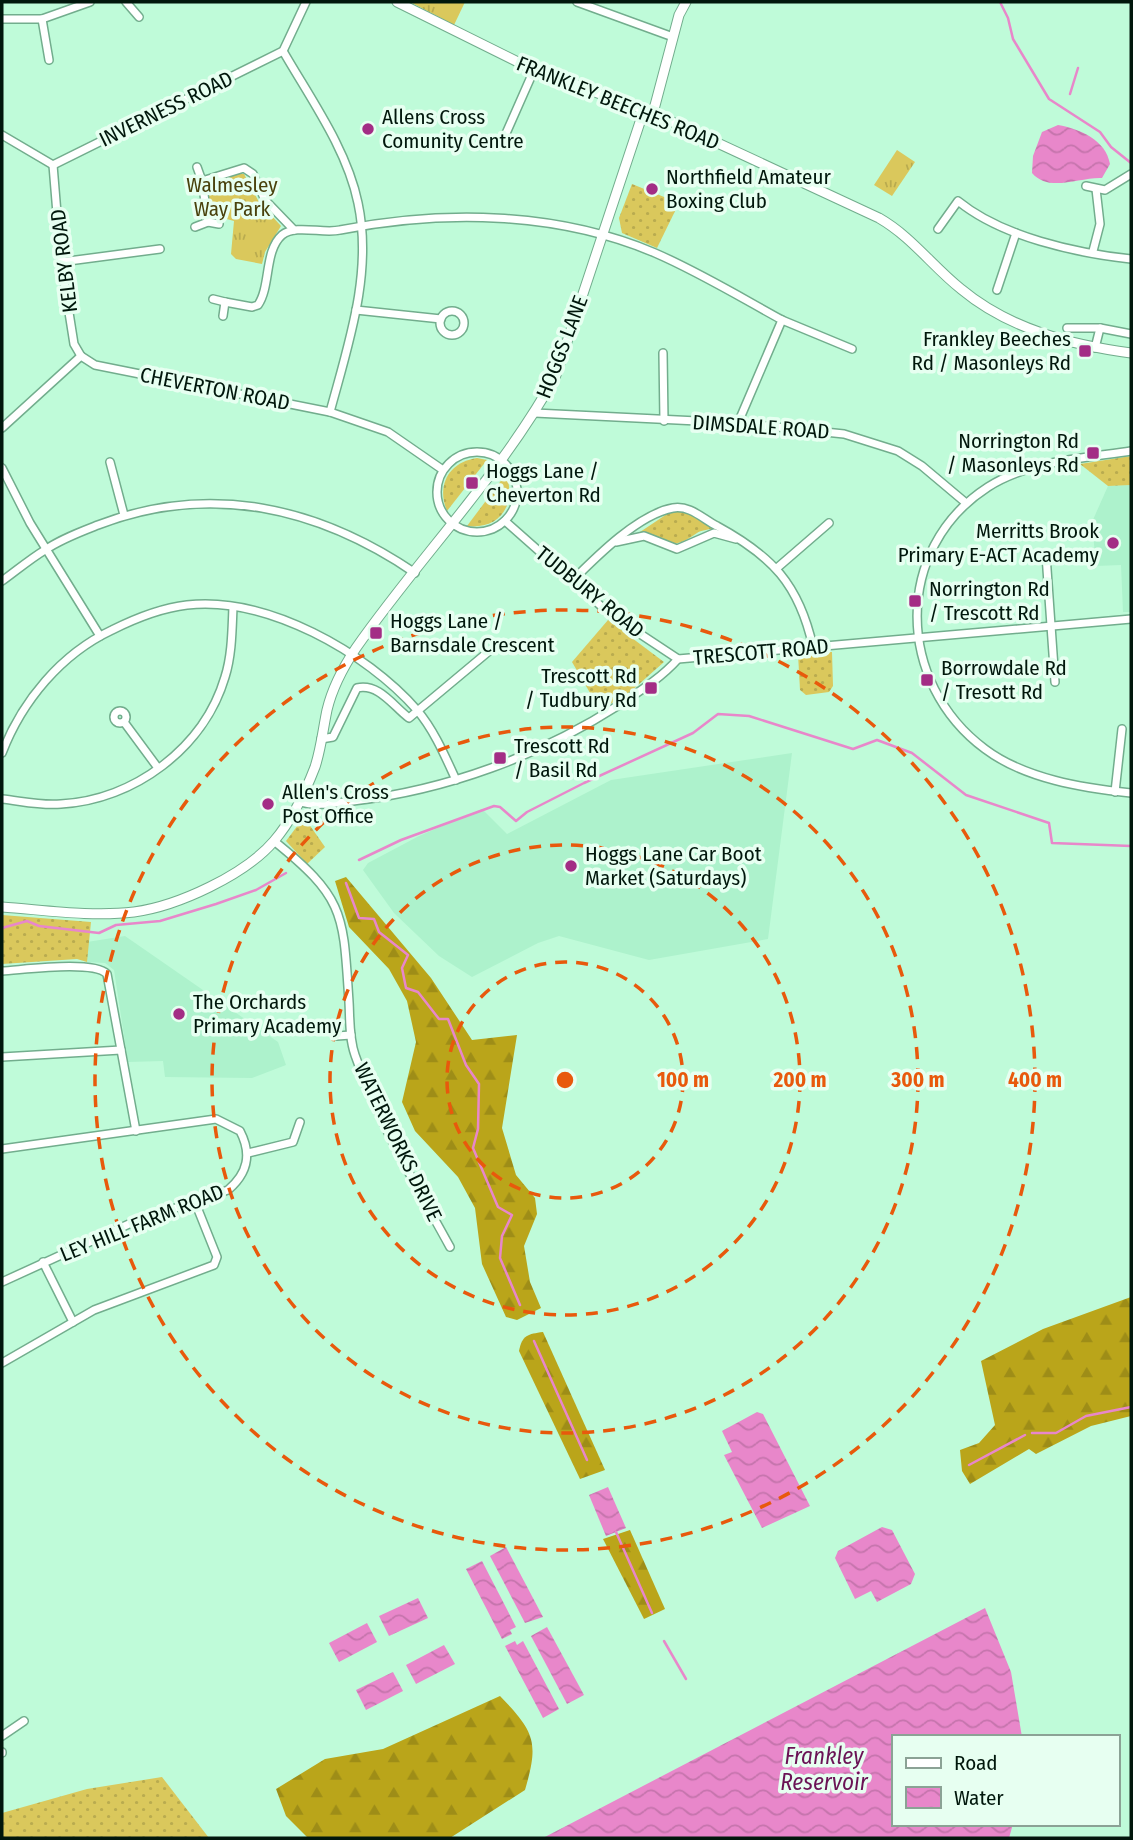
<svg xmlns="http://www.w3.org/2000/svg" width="1133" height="1840" font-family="'Fira Sans Condensed',sans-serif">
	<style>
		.built { fill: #adf2cc }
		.grass { fill: url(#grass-dots) }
		.forest { fill: url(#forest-firs) }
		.park { fill: url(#park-tufts) }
		.water { fill: url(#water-waves) }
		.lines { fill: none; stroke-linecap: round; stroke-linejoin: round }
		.stream { stroke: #e887ca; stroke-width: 2.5 }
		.minor-casing { stroke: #72ad8d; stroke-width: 10 }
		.tertiary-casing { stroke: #72ad8d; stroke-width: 11 }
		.minor { stroke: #fff; stroke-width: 7 }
		.tertiary { stroke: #fff; stroke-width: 9 }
		.ring { fill: none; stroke: #e8590c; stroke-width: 3.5; stroke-dasharray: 12 9 }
		.poi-dot { fill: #a32d85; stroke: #e7fff1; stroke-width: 2.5 }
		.labels { text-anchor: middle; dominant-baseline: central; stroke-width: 7; stroke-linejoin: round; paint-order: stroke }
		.street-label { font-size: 21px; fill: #01170c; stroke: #e7fff1 }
		.poi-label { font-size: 21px; fill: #01170c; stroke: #e7fff1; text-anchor: start }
		.park-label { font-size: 21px; fill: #49410c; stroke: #e7fff1 }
		.water-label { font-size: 23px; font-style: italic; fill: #6a1355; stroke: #e7fff1 }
		.centre { fill: #e8590c; stroke: #e7fff1; stroke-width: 3.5 }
		.ring-label { font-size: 21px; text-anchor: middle; font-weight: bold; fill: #e8590c; stroke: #e7fff1; stroke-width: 7; stroke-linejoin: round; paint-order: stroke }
	</style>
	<defs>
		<pattern id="grass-dots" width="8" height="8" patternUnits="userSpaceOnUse" patternTransform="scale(1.75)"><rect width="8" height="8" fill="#dac85c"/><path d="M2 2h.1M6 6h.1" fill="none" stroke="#b9ab4f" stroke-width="1.8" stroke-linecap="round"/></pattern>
		<pattern id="forest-firs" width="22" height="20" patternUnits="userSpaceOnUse" patternTransform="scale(1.75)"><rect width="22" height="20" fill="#baa51a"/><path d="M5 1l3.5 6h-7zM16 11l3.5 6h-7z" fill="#9e8d17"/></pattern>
		<pattern id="park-tufts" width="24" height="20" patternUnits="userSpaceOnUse" patternTransform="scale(1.75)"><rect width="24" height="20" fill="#dac85c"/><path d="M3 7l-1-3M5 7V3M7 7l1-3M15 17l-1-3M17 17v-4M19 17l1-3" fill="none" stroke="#b9ab4f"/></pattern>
		<pattern id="water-waves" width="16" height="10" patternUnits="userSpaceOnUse" patternTransform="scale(1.75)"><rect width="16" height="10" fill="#e887ca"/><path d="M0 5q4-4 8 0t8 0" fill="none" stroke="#c574ac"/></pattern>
	</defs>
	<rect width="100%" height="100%" fill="#bffbd9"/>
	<g class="built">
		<path d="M1131,485V612H1123L1121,565L1096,566L1092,522L1108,486Z"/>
		<path d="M792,753L768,939L649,960L559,936L538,943L472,977L439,956L394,913L363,870L368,863L419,836L482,809L507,834L611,780Z"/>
		<path d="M125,936L278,1042L286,1065L252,1078L165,1077L163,1061L128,1062L114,970L105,963L87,962V942Z"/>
	</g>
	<g class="grass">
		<path d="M632,184L679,203L657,248L622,233L619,218Z"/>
		<path d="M1131,456V485L1108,486L1080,464Z"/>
		<path d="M477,458L487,460L447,511C436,485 449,462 477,458Z"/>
		<path d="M506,474C517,504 500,530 467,526Z"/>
		<path d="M673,510L689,512L713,528C708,530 701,530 697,533C675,549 665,546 640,532Z"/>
		<path d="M608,620L664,662L629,693L600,710L572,662Z"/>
		<path d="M832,652L833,686L829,692L806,695L800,690L798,654Z"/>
		<path d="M304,817L325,847L307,864L286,841Z"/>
		<path d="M2,915L91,922L87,962L77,959L2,964Z"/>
		<path d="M162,1777L209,1838H2V1813L87,1789Z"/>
	</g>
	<g class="forest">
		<path d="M346,877L431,978L472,1040L517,1035L502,1128L516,1175L535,1198L537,1214L524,1246L530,1282L541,1308L517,1320L506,1317L482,1264L475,1208L458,1177L415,1131L402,1102L416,1042L407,1001L389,969L349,927L335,881Z"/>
		<path d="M1131,1297V1416L1091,1426L1036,1454L1029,1449L970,1484L962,1471L960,1450L979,1443L995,1425L981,1361L1043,1329Z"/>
		<path d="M543,1332L605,1470L580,1479L519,1351C522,1335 528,1334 543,1332Z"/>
		<path d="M630,1530L665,1609L644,1619L603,1539Z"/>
		<path d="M500,1696C535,1732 539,1742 525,1790L450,1838H308L286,1816L276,1789L325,1759L383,1749Z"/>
	</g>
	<g class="park">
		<path d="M410,2H465L454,25Z"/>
		<path d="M897,150L915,162L892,196L874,185Z"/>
		<path d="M228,174H244L259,202L281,226L265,252L262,264L236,259L231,254L234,221L212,215L205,184Z"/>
	</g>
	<g class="water">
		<path d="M1058,125C1080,129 1106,140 1110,164L1102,178C1079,177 1049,193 1032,173L1033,156L1042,132Z"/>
		<path d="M757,1412L763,1414L810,1506L762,1528L724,1455L732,1452L722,1431Z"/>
		<path d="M608,1487L626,1528L606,1536L589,1495Z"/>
		<path d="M882,1527L892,1530L915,1574L911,1584L877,1602L871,1591L855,1599L835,1558L838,1551Z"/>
		<path d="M506,1547L543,1617L525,1623L490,1556Z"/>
		<path d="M482,1561L516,1627L510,1630L512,1634L502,1639L466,1569Z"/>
		<path d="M418,1598L428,1618L389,1636L379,1616Z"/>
		<path d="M985,1608L1011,1672L1022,1737H893V1824H1013L1009,1838H543Z"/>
		<path d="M367,1623L377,1642L339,1662L329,1643Z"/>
		<path d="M547,1627L584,1695L567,1704L531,1636Z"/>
		<path d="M515,1641L517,1645L523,1641L559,1709L543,1718L505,1646Z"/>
		<path d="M444,1645L455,1664L416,1684L406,1665Z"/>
		<path d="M393,1672L403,1691L366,1710L356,1690Z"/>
	</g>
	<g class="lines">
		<g class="stream">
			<path d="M1000,2L1008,18L1013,39L1049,99L1100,132L1111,147L1131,163"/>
			<path d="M1070,94L1078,68"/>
			<path d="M359,860L401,840L494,806L500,807L516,821L527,812L584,783L693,733L718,714L749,716L853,749L877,740L912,753L966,795L1049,823L1052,843L1131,846"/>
			<path d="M346,883L359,918L374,919L379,932L408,955L402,968L406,988L418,992L439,1019H448L466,1065L479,1084L478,1129L473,1148L498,1207L512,1215L502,1236L500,1258L520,1305"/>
			<path d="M2,928L27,921L39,926L99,933L116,925L160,921L216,904L256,890L286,873"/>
			<path d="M534,1341L587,1460"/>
			<path d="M1032,1433H1056L1086,1416L1131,1407"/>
			<path d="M969,1465L1025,1435"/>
			<path d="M616,1532L652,1613"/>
			<path d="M664,1641L686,1679"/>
		</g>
		<g class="minor-casing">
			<g id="minor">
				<path d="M126,2L139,17"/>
				<path d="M577,2L673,37"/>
				<path d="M2,19H42L90,2"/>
				<path d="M42,19L49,60"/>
				<path d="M283,51C310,98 347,149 358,203C373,273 348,345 330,412"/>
				<path d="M2,135L53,165L283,51L306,2"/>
				<path d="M504,138L534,70"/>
				<path d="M53,165L61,262L74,344L81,356"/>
				<path d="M197,167L202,181"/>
				<path d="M1086,186L1105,190L1131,174"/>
				<path d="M219,224L208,222L202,181L244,168L253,174L265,200L294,230"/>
				<path d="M195,227L208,222"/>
				<path d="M938,229L958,201C1002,237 1076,253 1131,259"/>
				<path d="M1093,251L1100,224L1096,189"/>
				<path d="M61,262L160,249"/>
				<path d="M997,290L1016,233"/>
				<path d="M213,299L225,302"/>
				<path d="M356,310L441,319"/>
				<circle cx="452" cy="323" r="12"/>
				<path d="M223,316L225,302L252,307L258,305C271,286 264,251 282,235C296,224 323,234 340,230C443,210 556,211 655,253C699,272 740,297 782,320L738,423"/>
				<path d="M782,320L852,349"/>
				<path d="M1067,328H1100"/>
				<path d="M1095,348L1100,328L1131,334"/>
				<path d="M663,353L664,421"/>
				<path d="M535,413L738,423L844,434L898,451L922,466L966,503"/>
				<path d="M2,428L81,356L95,365L330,412L388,432L443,470"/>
				<path d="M1131,451C1085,458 1028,461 988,487C892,549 896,683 985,749C1025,779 1083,788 1131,793"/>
				<circle cx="477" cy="492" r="40"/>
				<path d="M110,462L124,515"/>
				<path d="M2,468L30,523L100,636"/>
				<path d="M505,521L610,614L678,659"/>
				<path d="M616,542L644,536L677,549L714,533L736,539"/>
				<path d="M1046,555L1055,682"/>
				<path d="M777,568L829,523"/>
				<path d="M573,580C597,556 639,514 673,508C690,505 703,519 717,526C772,556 799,584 813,647"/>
				<path d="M2,581C16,571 30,559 45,550C61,539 80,532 98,525C210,482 318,507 415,573"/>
				<circle cx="120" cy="717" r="6"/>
				<path d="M124,722L158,768"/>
				<path d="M321,739L333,737L357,688C379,683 393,706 409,718L488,652"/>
				<path d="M2,753C22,701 61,654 112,630C136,618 161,608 187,605C267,596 366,652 417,710C434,730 445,756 456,780"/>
				<path d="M1115,792L1122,729"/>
				<path d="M2,799C21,801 41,806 61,804C134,800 204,748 225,677C232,655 232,630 233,607"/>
				<path d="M300,802C317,807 335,803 353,801C447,790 539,756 619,705C640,691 661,678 678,659L1131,619"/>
				<path d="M274,841C346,899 343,914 349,1002C350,1019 349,1038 355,1055C378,1122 416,1185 450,1247"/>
				<path d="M2,971C23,970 93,960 107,974L136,1131"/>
				<path d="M337,1036L351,1035"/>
				<path d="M2,1057L121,1050"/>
				<path d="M2,1149L216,1119L240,1131C252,1154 248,1173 228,1190L129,1224L2,1282"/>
				<path d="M248,1153L293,1142L300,1122"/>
				<path d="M43,1262L73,1322"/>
				<path d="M2,1363L94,1310L214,1265L217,1257L195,1202"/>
				<path d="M2,1736L24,1721"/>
				<path d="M2,1752V1753"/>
			</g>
		</g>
		<g class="tertiary-casing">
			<g id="tertiary">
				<path d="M397,2L534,70L653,113L879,218C912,237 932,266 961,289C1009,329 1071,345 1131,353"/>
				<path d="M653,113L679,15L686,2"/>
				<path d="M2,907C45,910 91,917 134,912C178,906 245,875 274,841C292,820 305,793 315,767C321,749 323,729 327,710C332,689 344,666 356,648C421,555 501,475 556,375L644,110"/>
			</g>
		</g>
		<use href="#minor" class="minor"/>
		<use href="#tertiary" class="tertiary"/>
	</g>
	<g class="ring">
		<circle cx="565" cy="1080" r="118"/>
		<circle cx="565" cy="1080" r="235"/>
		<circle cx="565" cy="1080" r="353"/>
		<circle cx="565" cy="1080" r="470"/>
	</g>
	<g class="poi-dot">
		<circle cx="368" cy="129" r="7"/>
		<circle cx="652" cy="189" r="7"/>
		<rect x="1078" y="344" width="14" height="14" rx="3.5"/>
		<rect x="1086" y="446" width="14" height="14" rx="3.5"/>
		<rect x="465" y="476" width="14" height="14" rx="3.5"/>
		<circle cx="1113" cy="543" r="7"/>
		<rect x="908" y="594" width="14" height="14" rx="3.5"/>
		<rect x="369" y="626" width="14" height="14" rx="3.5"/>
		<rect x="920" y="673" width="14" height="14" rx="3.5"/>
		<rect x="644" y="681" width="14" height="14" rx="3.5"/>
		<rect x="493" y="751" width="14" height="14" rx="3.5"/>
		<circle cx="268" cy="804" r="7"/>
		<circle cx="571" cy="866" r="7"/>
		<circle cx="179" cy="1014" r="7"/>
	</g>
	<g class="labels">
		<g class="street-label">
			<text transform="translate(618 103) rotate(22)">FRANKLEY BEECHES ROAD</text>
			<text transform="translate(166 109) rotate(-26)">INVERNESS ROAD</text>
			<text transform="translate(64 261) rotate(-97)">KELBY ROAD</text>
			<text transform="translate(562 347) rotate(-69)">HOGGS LANE</text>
			<text transform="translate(215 389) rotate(11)">CHEVERTON ROAD</text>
			<text transform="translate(761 427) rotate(4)">DIMSDALE ROAD</text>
			<text transform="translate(590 592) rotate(39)">TUDBURY ROAD</text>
			<text transform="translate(761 652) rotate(-5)">TRESCOTT ROAD</text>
			<text transform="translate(398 1142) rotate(64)">WATERWORKS DRIVE</text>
			<text transform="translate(142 1223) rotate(-22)">LEY HILL FARM ROAD</text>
		</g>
		<g class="poi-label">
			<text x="382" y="117">Allens Cross<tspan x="382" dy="24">Comunity Centre</tspan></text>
			<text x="666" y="177">Northfield Amateur<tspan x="666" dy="24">Boxing Club</tspan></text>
			<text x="1071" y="339" text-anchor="end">Frankley Beeches<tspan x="1071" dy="24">Rd / Masonleys Rd</tspan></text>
			<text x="1079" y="441" text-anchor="end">Norrington Rd<tspan x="1079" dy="24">/ Masonleys Rd</tspan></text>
			<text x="486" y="471">Hoggs Lane /<tspan x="486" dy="24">Cheverton Rd</tspan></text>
			<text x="1099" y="531" text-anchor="end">Merritts Brook<tspan x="1099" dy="24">Primary E-ACT Academy</tspan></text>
			<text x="929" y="589">Norrington Rd<tspan x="929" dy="24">/ Trescott Rd</tspan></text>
			<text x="390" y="621">Hoggs Lane /<tspan x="390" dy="24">Barnsdale Crescent</tspan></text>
			<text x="941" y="668">Borrowdale Rd<tspan x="941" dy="24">/ Tresott Rd</tspan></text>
			<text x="637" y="676" text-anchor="end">Trescott Rd<tspan x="637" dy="24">/ Tudbury Rd</tspan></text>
			<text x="514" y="746">Trescott Rd<tspan x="514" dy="24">/ Basil Rd</tspan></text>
			<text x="282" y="792">Allen's Cross<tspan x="282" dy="24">Post Office</tspan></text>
			<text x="585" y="854">Hoggs Lane Car Boot<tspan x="585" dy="24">Market (Saturdays)</tspan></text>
			<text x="193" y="1002">The Orchards<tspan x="193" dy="24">Primary Academy</tspan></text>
		</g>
		<g class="park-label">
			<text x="232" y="185">Walmesley<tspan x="232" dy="24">Way Park</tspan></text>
		</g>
		<g class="water-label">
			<text x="824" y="1756">Frankley<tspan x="824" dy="26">Reservoir</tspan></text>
		</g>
	</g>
	<circle cx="565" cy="1080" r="10" class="centre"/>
	<g class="ring-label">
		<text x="683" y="1087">100 m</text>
		<text x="800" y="1087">200 m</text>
		<text x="918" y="1087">300 m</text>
		<text x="1035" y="1087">400 m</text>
	</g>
	<rect width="1133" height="1840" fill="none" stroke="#01170c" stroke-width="7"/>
	<rect x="892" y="1735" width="228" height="91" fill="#e7fff1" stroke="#8ba295" stroke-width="2"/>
	<rect x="906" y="1758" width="35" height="10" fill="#ffffff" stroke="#8ba295" stroke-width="2"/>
	<text x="954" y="1770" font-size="21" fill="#01170c">Road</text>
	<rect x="906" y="1787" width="35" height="21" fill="url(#water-waves)" stroke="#8ba295" stroke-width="2"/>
	<text x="954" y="1805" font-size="21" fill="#01170c">Water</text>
</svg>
